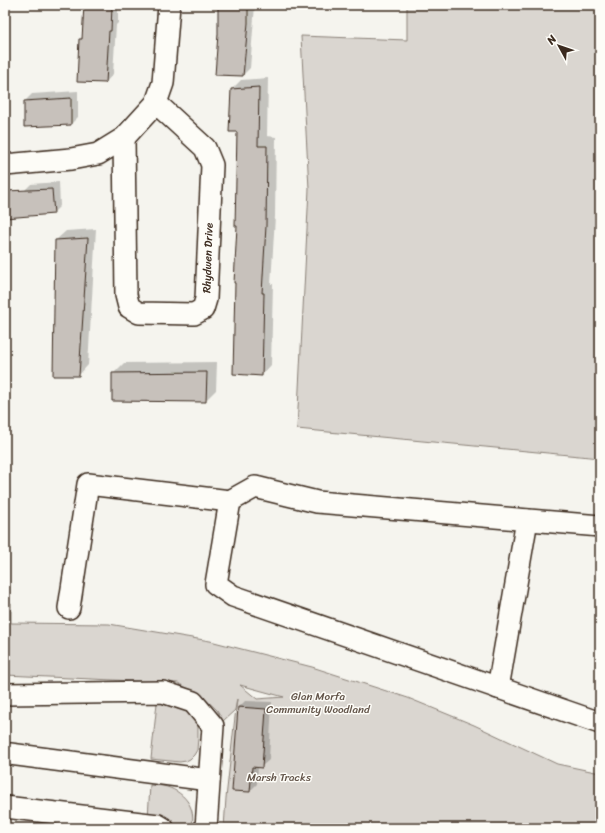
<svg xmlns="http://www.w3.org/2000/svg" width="605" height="833" font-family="Sriracha,sans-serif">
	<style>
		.green { fill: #dad6d0; stroke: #8a8077; fill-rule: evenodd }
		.shadow { fill: #0003 }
		.building { fill: #c7c1bb; stroke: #3b2a1e }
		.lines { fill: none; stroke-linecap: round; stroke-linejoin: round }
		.minor-casing { stroke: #3b2a1e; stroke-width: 24 }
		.minor { stroke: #fdfcf7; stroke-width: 21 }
		.labels { text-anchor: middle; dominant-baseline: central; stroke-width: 3; stroke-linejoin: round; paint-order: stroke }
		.street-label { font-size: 11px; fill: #3b2a1e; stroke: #fdfcf7 }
		.park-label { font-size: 11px; fill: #63554a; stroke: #fdfcf7 }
	</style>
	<rect width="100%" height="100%" fill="#f5f4ee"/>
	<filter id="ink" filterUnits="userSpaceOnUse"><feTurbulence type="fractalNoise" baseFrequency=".025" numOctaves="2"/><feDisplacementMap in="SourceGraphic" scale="8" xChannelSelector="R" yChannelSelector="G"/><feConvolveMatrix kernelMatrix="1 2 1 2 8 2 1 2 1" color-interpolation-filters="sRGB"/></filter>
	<g filter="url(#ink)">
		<g class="green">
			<path d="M407,5H600V458L297,429L309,189L301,36L407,40Z"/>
			<path d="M5,603H11V623L109,624L210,641L312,667L408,698L474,725L557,764L600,773V828H224L226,798L237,699L235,710L223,721L217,710L204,698L178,683L5,675ZM240,685L284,697L257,699Z"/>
			<path d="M157,703L174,705L184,708L196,718L198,725V738L197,750L194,755L190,759L186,761L180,762L151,759Z"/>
			<path d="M150,785C154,786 159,785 163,786C183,790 198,808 191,828H175L171,825L148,818Z"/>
		</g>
		<g class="shadow">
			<path d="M85,5H118V23L116,25L113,74L106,82L80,39L83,36Z"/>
			<path d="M219,5H255L250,68L243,75L219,34Z"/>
			<path d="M268,78L267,136L276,137L275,216L271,284H273L271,365L262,375L238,225V131L232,89L241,80Z"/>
			<path d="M78,91V117L71,124L25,101L32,94Z"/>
			<path d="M59,182L60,206L53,213L24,191L31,184Z"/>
			<path d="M96,229L88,365L79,375L56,240L66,231Z"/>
			<path d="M217,362L216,390L205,401L113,374L124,363Z"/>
			<path d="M245,701L272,702L269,760L262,766H258L257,784L250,791L239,707Z"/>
		</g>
		<g class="building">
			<path d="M84,5H112L111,31H109L106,83L77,82L79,39H82Z"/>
			<path d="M218,5H248V23L243,76L215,75L218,34Z"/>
			<path d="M259,87L258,146H267L266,226L262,293H264L262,376L233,374L235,283H234L237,226H235L237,132H229L231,89Z"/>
			<path d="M71,98V125L24,127V101Z"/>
			<path d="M52,189L54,214L5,218V191Z"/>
			<path d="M88,238L79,376H53L55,240Z"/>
			<path d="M207,372L206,402L112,401V373Z"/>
			<path d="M238,707L266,709L262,768L252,767L250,792L232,791Z"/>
		</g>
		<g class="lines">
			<g class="minor-casing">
				<g id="minor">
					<path d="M124,138L126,295L129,307L139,313L194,314L203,309L206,299L212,165L205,148L156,103"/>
					<path d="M5,165L71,159L98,154L124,138L156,103L163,83L169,5"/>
					<path d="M600,526L317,502L255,487L230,501L216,584L233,596L600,723"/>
					<path d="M69,608L88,484L230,501"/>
					<path d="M498,688L527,520"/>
					<path d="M5,694L163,692L193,702L213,726L206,828"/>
					<path d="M10,754L209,780"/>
					<path d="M5,807L158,825L163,828"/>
				</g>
			</g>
			<use href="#minor" class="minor"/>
		</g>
	</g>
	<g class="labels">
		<g class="street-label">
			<text transform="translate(208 258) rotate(-88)">Rhydwen Drive</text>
		</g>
		<g class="park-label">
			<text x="318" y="696">Glan Morfa<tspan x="318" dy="13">Community Woodland</tspan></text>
			<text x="279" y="777">Marsh Tracks</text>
		</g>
	</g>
	<rect width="605" height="833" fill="none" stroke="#fdfcf7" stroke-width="20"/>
	<rect x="10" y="10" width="585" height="813" fill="none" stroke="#3b2a1e" stroke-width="1.5" filter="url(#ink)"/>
	<g transform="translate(559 46) rotate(310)" stroke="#fdfcf7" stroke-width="3" paint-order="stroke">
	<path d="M0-3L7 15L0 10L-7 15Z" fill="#3b2a1e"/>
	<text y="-6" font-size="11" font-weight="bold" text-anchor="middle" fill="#3b2a1e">N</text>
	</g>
</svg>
